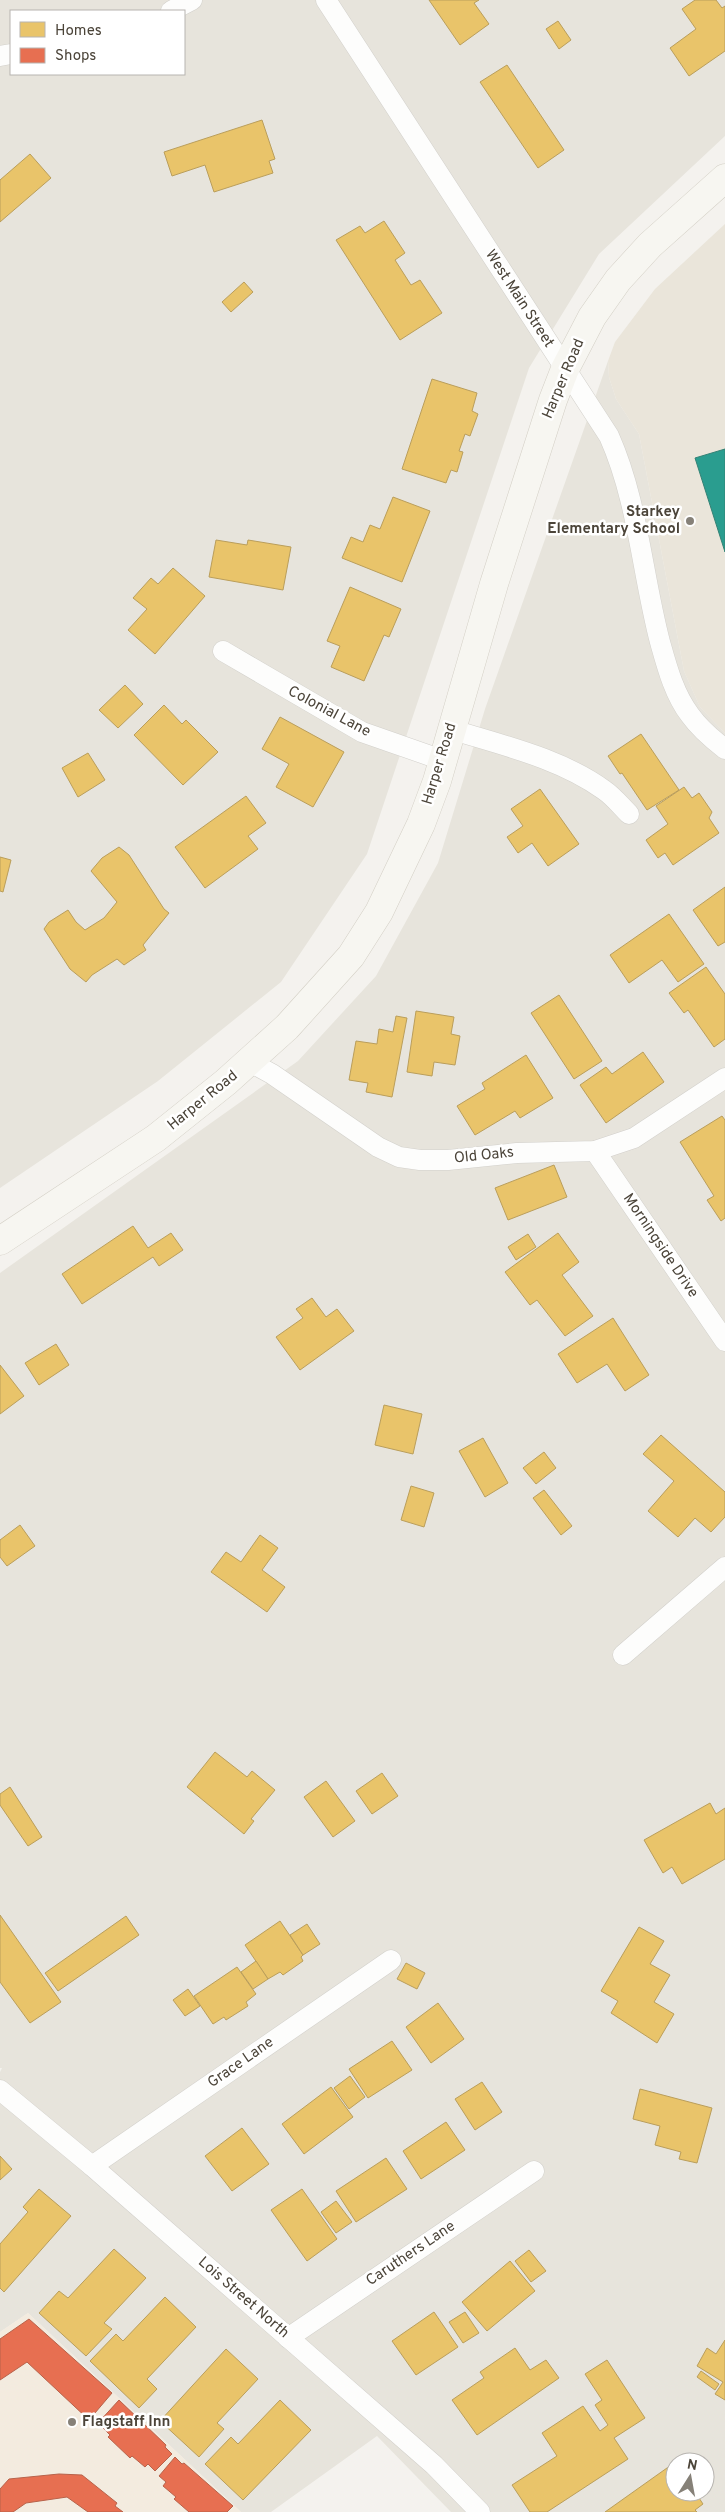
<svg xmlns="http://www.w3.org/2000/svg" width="725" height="2512" font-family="Overpass,sans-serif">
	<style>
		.residential { fill: #e7e4dc; fill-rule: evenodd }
		.commercial { fill: #f3ebdf }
		.education { fill: #eae5da }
		.homes { fill: #e9c46a; stroke: #ba9e5b }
		.shops { fill: #e76f51; stroke: #b8624a }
		.schools { fill: #2a9d8f; stroke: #348275 }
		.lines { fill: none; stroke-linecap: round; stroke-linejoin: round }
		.minor-casing { stroke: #d2d0cb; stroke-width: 21 }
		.secondary-casing { stroke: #d3cfc5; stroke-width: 29 }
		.minor { stroke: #fdfdfc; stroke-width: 20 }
		.secondary { stroke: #f7f6f1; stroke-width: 28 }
		.poi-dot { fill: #868178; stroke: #fff; stroke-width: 2 }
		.labels { text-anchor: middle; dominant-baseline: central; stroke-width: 5; stroke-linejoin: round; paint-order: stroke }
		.street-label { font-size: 15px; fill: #4b4439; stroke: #fff }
		.poi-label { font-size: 15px; font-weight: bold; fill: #4b4439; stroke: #fff; text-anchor: end }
	</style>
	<rect width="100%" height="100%" fill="#f4f2ee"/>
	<g class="residential">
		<path d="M0,0H725V136L599,254L529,368L367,854L281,982L158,1081L0,1188ZM11,11H184V74H11Z"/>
		<path d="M608,361L609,377L616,399L639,434L684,671L700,707L725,733V2512H451L377,2436L271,2512H241L28,2313L0,2332V2072L2,2068H0V1273L298,1061L376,976L438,863L485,709ZM675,2462H705V2492H675Z"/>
	</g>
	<path class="commercial" d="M28,2313L241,2512H0V2332Z"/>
	<path class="education" d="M725,224V733L700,707L684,671L639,434L616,399L609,377L608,361L615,342L655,289Z"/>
	<g class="homes">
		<path d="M429,0H479L474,3L489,24L460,45Z"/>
		<path d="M695,0H716L722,8L725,6V51L689,76L670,48L696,29L682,9Z"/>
		<path d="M558,21L571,40L559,49L546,29Z"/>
		<path d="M507,65L564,150L538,168L480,82Z"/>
		<path d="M262,120L275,159L269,161L273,173L214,192L205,165L172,176L164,152Z"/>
		<path d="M30,154L51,178L0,222V180Z"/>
		<path d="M384,221L405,253L395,260L411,285L420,280L442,313L400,340L336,240L360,226L365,233Z"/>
		<path d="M244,282L253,292L231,312L222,302Z"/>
		<path d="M432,379L477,393L472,411L478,414L470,436L465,434L459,451L463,452L457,472L451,470L446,483L402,469Z"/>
		<path d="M393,497L430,511L402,582L342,558L351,537L363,542L370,525L380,529Z"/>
		<path d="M216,540L247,545L248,540L291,547L283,590L209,577Z"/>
		<path d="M173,568L205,596L155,654L128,630L147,609L133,598L151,578L158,584Z"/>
		<path d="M350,587L401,609L389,637L384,635L364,681L331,667L340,646L327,641Z"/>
		<path d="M125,685L143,704L118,728L99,710Z"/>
		<path d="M164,705L182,724L186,720L218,752L183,785L134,735Z"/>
		<path d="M280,717L344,752L313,807L276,787L289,764L262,749Z"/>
		<path d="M641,734L679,790L647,810L622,773L620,774L608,756Z"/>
		<path d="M88,753L105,780L78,797L62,768Z"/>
		<path d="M684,787L692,798L699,793L712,812L709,818L719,833L673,865L665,853L658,858L646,840L668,824L656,806Z"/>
		<path d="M540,789L579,844L548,866L532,843L518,853L507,837L523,826L511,809Z"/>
		<path d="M246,796L266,823L248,836L258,849L205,888L175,847Z"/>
		<path d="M119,847L129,855L164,909L169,913L143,945L146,950L124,965L117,959L92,975L86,982L70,969L44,929L49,922L68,910L76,922L85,930L104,918L117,902L91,871L102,858Z"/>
		<path d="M0,857L11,860L3,892L0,891Z"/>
		<path d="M725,887V942L718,946L693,910Z"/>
		<path d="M669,914L704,964L678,982L662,960L629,983L610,955Z"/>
		<path d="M706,967L725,994V1039L714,1047L688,1010L684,1013L669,993Z"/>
		<path d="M559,995L602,1061L574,1079L531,1013Z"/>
		<path d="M416,1011L454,1017L451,1034L460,1036L455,1065L434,1062L432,1076L407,1072Z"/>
		<path d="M396,1016L407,1018L392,1097L366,1092L368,1083L349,1080L356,1041L377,1044L379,1029L393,1032Z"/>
		<path d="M643,1052L664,1082L606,1123L580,1085L606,1067L612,1074Z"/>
		<path d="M526,1055L553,1098L520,1118L515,1111L475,1135L457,1106L485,1089L482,1083Z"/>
		<path d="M722,1116L725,1120V1218L721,1221L707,1200L714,1196L680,1142Z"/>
		<path d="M554,1165L567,1197L508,1220L495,1188Z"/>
		<path d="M133,1226L148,1248L171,1233L183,1250L159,1266L153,1257L82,1304L62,1274Z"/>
		<path d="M558,1233L579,1262L562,1275L593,1316L565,1336L537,1300L530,1305L505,1272Z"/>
		<path d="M528,1234L536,1247L516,1260L508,1247Z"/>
		<path d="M312,1298L326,1317L337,1309L354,1331L300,1370L276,1337L303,1318L296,1309Z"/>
		<path d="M613,1318L649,1375L625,1391L607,1364L577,1383L558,1354Z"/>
		<path d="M56,1344L69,1365L39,1385L25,1363Z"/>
		<path d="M0,1365L24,1396L0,1414Z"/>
		<path d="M384,1405L422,1414L413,1454L375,1445Z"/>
		<path d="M661,1435L725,1492V1517L711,1532L695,1518L678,1537L648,1511L674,1481L643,1454Z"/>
		<path d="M483,1438L508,1483L485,1497L459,1451Z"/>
		<path d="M544,1452L556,1468L536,1484L523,1468Z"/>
		<path d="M411,1486L434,1493L424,1527L401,1520Z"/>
		<path d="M544,1490L572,1526L561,1535L533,1498Z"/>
		<path d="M20,1525L35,1546L7,1566L0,1557V1540Z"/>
		<path d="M260,1535L278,1548L262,1570L285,1587L267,1612L211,1572L226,1552L241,1562Z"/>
		<path d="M215,1752L247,1777L252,1771L275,1790L251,1819L254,1821L244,1834L187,1787Z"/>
		<path d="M382,1773L398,1796L372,1814L356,1791Z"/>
		<path d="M326,1781L355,1821L333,1837L304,1797Z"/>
		<path d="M10,1787L42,1837L28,1846L0,1805V1794Z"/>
		<path d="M710,1803L716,1814L725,1808V1859L682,1884L672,1867L663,1873L644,1840Z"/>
		<path d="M0,1915L61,2002L30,2023L0,1982Z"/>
		<path d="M126,1916L139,1935L58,1991L45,1973Z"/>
		<path d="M280,1921L303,1955L301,1957L303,1961L283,1975L280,1972L268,1979L245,1945Z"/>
		<path d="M307,1924L320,1944L303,1955L290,1935Z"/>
		<path d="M639,1927L664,1941L650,1964L670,1975L654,2002L674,2014L657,2043L611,2013L618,2001L601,1991Z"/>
		<path d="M256,1961L268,1979L253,1989L241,1972Z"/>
		<path d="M406,1963L425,1973L417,1989L397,1979Z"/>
		<path d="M237,1967L256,1994L246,2002L248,2006L226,2020L224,2017L213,2024L194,1996Z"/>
		<path d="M188,1989L200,2006L185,2016L173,2000Z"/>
		<path d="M438,2003L464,2039L431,2063L406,2027Z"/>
		<path d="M392,2041L412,2070L368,2098L349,2069Z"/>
		<path d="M350,2076L365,2097L349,2109L334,2088Z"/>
		<path d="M482,2082L502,2112L475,2130L455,2099Z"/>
		<path d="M331,2087L353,2117L304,2154L282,2124Z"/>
		<path d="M640,2089L712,2108L697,2163L679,2159L681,2152L655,2145L660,2126L633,2119Z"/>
		<path d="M446,2122L465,2150L421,2179L403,2151Z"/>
		<path d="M242,2128L269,2164L232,2191L205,2156Z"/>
		<path d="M0,2156L12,2169L0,2180Z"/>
		<path d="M386,2158L407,2189L356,2222L336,2191Z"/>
		<path d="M39,2189L71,2216L4,2292L0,2288V2244L28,2212L23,2207Z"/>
		<path d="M302,2189L337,2239L307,2261L271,2210Z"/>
		<path d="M336,2201L352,2222L336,2233L321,2212Z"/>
		<path d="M114,2249L146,2278L104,2323L112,2329L86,2356L39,2313L59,2291L68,2298Z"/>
		<path d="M529,2250L546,2271L531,2282L515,2261Z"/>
		<path d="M510,2261L535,2291L487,2331L462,2302Z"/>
		<path d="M165,2297L196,2327L147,2379L157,2389L139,2408L90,2361L116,2334L123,2341Z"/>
		<path d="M434,2312L458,2347L416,2375L392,2341Z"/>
		<path d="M465,2312L479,2333L463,2343L449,2322Z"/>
		<path d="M725,2340V2400L715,2394L723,2382L697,2366L707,2348L716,2354Z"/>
		<path d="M515,2348L530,2370L546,2360L559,2378L477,2435L452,2400L484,2378L480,2372Z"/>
		<path d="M226,2349L258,2379L217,2423L224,2429L199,2457L160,2421Z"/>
		<path d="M607,2360L645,2418L614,2438L628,2459L547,2512H530L512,2485L557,2456L542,2433L583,2406L600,2431L608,2425L595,2405L602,2400L585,2374Z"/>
		<path d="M701,2371L719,2384L715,2390L697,2377Z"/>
		<path d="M280,2400L311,2430L243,2500L205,2464L231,2437L238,2444Z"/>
		<path d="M674,2463L675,2492H695L703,2504L695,2510L697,2512H605Z"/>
	</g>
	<g class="shops">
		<path d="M29,2319L112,2393L89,2420L27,2362L0,2380V2339Z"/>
		<path d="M119,2400L166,2445L165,2447L172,2454L155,2471L148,2464L145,2467L132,2456L130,2458L108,2437L110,2435L98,2423Z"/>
		<path d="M175,2457L182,2464L184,2463L233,2506L227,2512H189L174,2499L176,2497L163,2486L166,2482L159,2476Z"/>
		<path d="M59,2474L82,2475L117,2503L115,2506L123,2512H88L67,2497L26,2503L13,2512H0V2489L9,2479Z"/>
	</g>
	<path class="schools" d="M725,449V552L695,458Z"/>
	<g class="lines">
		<g class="minor-casing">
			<g id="minor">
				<path d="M326,0L609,436C638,501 642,573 660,642C667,667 674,694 690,715C700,729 712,739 725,749"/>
				<path d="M171,11L192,0"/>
				<path d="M0,56L11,54"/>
				<path d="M223,651L362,732L442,760"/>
				<path d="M450,729C501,745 560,758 604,790C613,796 621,806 629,814"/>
				<path d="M250,1062L272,1074L378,1147L399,1157L420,1160H448L517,1153L595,1151L634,1138L725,1078"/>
				<path d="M595,1151L725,1341"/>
				<path d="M623,1655L725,1567"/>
				<path d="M0,2090L92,2166L434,2465L480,2512"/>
				<path d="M92,2166L391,1960"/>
				<path d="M288,2338L534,2171"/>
			</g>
		</g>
		<g class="secondary-casing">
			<path id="secondary" d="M0,1241L156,1138L226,1082L287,1027L351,956L379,912L421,824L437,781L494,584L553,400L565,369L592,317L618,280L650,245L725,178"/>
		</g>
		<use href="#minor" class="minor"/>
		<use href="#secondary" class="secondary"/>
	</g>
	<g class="poi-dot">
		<circle cx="690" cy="521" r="5"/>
		<circle cx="72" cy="2422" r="5"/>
	</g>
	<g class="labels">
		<g class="street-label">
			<text transform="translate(519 299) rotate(57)">West Main Street</text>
			<text transform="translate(564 379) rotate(-67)">Harper Road</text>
			<text transform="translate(329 712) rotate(28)">Colonial Lane</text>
			<text transform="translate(440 764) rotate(-73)">Harper Road</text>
			<text transform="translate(203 1101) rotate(-39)">Harper Road</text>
			<text transform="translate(484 1156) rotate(-6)">Old Oaks</text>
			<text transform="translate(660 1246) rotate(56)">Morningside Drive</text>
			<text transform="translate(241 2063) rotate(-35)">Grace Lane</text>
			<text transform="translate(411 2254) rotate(-34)">Caruthers Lane</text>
			<text transform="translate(243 2298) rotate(41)">Lois Street North</text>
		</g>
		<g class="poi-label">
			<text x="680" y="512">Starkey<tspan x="680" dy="17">Elementary School</tspan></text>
			<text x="82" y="2422" text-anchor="start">Flagstaff Inn</text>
		</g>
	</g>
	<rect x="10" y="10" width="175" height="65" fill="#ffffff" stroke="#b7b4b0"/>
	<rect x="20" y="22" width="25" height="15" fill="#e9c46a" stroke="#b7b4b0"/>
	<text x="55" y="35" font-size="15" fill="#4b4439">Homes</text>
	<rect x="20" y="48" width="25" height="15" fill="#e76f51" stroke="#b7b4b0"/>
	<text x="55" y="60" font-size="15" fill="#4b4439">Shops</text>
	<g transform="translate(690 2477) rotate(11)"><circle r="24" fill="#ffffff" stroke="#b7b4b0"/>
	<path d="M0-4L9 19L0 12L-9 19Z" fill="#868178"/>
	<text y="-8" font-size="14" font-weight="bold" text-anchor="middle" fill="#4b4439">N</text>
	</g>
</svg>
